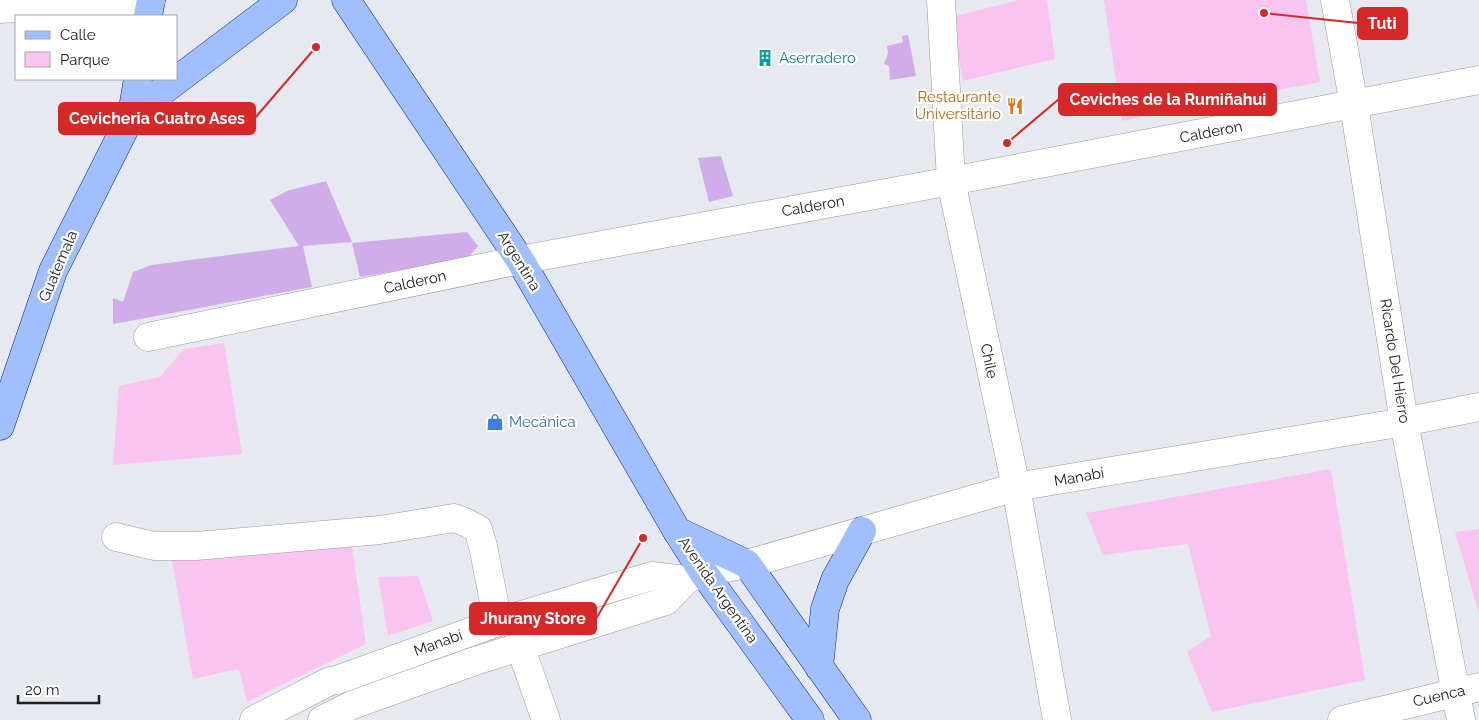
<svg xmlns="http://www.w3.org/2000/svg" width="1479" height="720" font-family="Raleway,sans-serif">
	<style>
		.grass { fill: #d1acea }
		.park { fill: #fac4f1 }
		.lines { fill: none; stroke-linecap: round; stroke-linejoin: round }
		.minor-casing { stroke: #9a9a9a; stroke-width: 29 }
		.major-casing { stroke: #00269c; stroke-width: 29 }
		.minor { stroke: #fff; stroke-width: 28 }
		.major { stroke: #a0bffc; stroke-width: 28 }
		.labels { text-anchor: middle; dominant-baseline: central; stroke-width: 4.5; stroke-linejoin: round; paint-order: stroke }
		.culture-label { font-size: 15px; fill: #0d838f; stroke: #fff; text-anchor: start }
		.food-label { font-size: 15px; fill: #c56008; stroke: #fff; text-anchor: end }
		.street-label { font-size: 15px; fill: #202020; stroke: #fff }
		.shop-label { font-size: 15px; fill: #366cbe; stroke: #fff; text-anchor: start }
		.leader { fill: none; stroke: #d62828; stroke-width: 2 }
		.callout-dot { fill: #d62828; stroke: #fff; stroke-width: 2 }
		.callout { fill: #d62828; stroke: #d62828; stroke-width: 2 }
		.callout-label { font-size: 16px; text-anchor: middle; font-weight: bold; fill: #fff }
	</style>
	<rect width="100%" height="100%" fill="#e6e9f0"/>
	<g class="grass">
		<path d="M908,35L916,76L890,80L889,66L884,64L888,53L887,46L903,42L902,36Z"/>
		<path d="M721,156L733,196L709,202L698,158Z"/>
		<path d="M326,181L352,242L303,246L312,287L113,324V298L123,302L133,272L151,265L299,246L270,200L287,191Z"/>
		<path d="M467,232L478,246L467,259L360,277L352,243Z"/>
	</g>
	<g class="park">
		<path d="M1019,0H1047L1055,59L963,81L951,17Z"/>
		<path d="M1104,0H1306L1320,82L1122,121Z"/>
		<path d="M224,343L242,454L113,465L119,386L160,377L184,349Z"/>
		<path d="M1331,469L1365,680L1212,712L1187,652L1211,636L1188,544L1103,555L1086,513Z"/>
		<path d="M1479,529V614L1455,532Z"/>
		<path d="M351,539L366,644L247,702L239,669L193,679L171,555Z"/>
		<path d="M418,576L433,621L388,636L378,577Z"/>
	</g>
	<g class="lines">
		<g class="minor-casing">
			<g id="minor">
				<path d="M941,0L951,181L1016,487L1057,720"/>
				<path d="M1335,0L1354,105L1404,422L1461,720"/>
				<path d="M0,9L151,0"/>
				<path d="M148,337L520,260L951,181L1479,80"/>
				<path d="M116,537L154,546H196L380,530L454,518L465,522L478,529L483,546L498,622"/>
				<path d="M520,646L546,720"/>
				<path d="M254,720L330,681L337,680L498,622L652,576L686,580"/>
				<path d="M322,720L352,705L475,661L666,601L686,580L703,572L747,564L1016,487L1404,422L1479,407"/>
				<path d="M1342,720L1479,687"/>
			</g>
		</g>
		<g class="major-casing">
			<g id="major">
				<path d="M346,0L520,260L677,531L703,572L810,720"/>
				<path d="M148,16L151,0"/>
				<path d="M132,114L283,0"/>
				<path d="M0,426L53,271L132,114L138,79"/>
				<path d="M677,531L747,564L857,720"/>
				<path d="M819,667L825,609L835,580L862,531"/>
			</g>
		</g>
		<use href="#minor" class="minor"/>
		<use href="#major" class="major"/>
	</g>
	<defs>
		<g id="building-bare" transform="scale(1.35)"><path d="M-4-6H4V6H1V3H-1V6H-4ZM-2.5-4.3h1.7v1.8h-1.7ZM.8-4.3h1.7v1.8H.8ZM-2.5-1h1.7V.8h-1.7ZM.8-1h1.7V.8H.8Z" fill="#0f9aa8" stroke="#fff" stroke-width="2.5" paint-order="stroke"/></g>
		<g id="restaurant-bare" transform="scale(1.35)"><path d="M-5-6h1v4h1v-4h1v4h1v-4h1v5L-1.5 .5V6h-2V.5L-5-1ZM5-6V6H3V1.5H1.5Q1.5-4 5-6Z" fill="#e8710a" stroke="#fff" stroke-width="2.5" paint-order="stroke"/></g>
		<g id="shop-bare" transform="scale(1.35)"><path d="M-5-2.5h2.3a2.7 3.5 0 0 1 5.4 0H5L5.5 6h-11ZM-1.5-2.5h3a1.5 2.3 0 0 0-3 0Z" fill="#3f7fe0" stroke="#fff" stroke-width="2.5" paint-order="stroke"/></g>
	</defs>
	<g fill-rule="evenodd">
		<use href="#building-bare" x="765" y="58"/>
		<use href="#restaurant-bare" x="1015" y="106"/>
		<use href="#shop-bare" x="495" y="422"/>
	</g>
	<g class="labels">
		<g class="culture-label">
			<text x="779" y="58">Aserradero</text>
		</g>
		<g class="food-label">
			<text x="1001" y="97">Restaurante<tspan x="1001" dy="17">Universitário</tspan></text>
		</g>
		<g class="street-label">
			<text transform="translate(1211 132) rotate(-11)">Calderon</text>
			<text transform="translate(813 206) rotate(-10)">Calderon</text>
			<text transform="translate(519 261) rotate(58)">Argentina</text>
			<text transform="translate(58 266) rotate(-67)">Guatemala</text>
			<text transform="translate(415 282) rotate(-12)">Calderon</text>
			<text transform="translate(989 361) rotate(78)">Chile</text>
			<text transform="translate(1395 361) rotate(81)">Ricardo Del Hierro</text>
			<text transform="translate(1079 477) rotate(-10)">Manabí</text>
			<text transform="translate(718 590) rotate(55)">Avenida Argentina</text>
			<text transform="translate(438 643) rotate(-20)">Manabí</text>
			<text transform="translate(1439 696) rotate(-13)">Cuenca</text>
		</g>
		<g class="shop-label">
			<text x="509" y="422">Mecánica</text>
		</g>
	</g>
	<path class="leader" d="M1264 13L1358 23M1007 143L1059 99M316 47L255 118M643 538L596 619"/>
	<g class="callout-dot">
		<circle cx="1264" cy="13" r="5"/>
		<circle cx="1007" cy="143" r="5"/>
		<circle cx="316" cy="47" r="5"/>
		<circle cx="643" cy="538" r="5"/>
	</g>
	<g class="callout">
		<rect x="1358" y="8" width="49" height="31" rx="5"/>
		<rect x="1059" y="84" width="217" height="31" rx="5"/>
		<rect x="59" y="103" width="196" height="31" rx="5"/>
		<rect x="470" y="603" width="126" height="31" rx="5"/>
	</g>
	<g class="callout-label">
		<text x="1382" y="29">Tuti</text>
		<text x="1168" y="105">Ceviches de la Rumiñahui</text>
		<text x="157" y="124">Cevicheria Cuatro Ases</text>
		<text x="533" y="624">Jhurany Store</text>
	</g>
	<rect x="15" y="15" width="162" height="65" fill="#ffffff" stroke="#a6a6a6"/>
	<rect x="25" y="31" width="25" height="8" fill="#a0bffc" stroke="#a6a6a6"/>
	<text x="60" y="40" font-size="15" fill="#202020">Calle</text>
	<rect x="25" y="52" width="25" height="15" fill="#fac4f1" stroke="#a6a6a6"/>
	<text x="60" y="65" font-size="15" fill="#202020">Parque</text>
	<path d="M18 695v8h81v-8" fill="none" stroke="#202020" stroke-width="2.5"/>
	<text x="25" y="695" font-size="15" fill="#202020" stroke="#ffffff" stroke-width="4" paint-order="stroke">20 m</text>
</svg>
